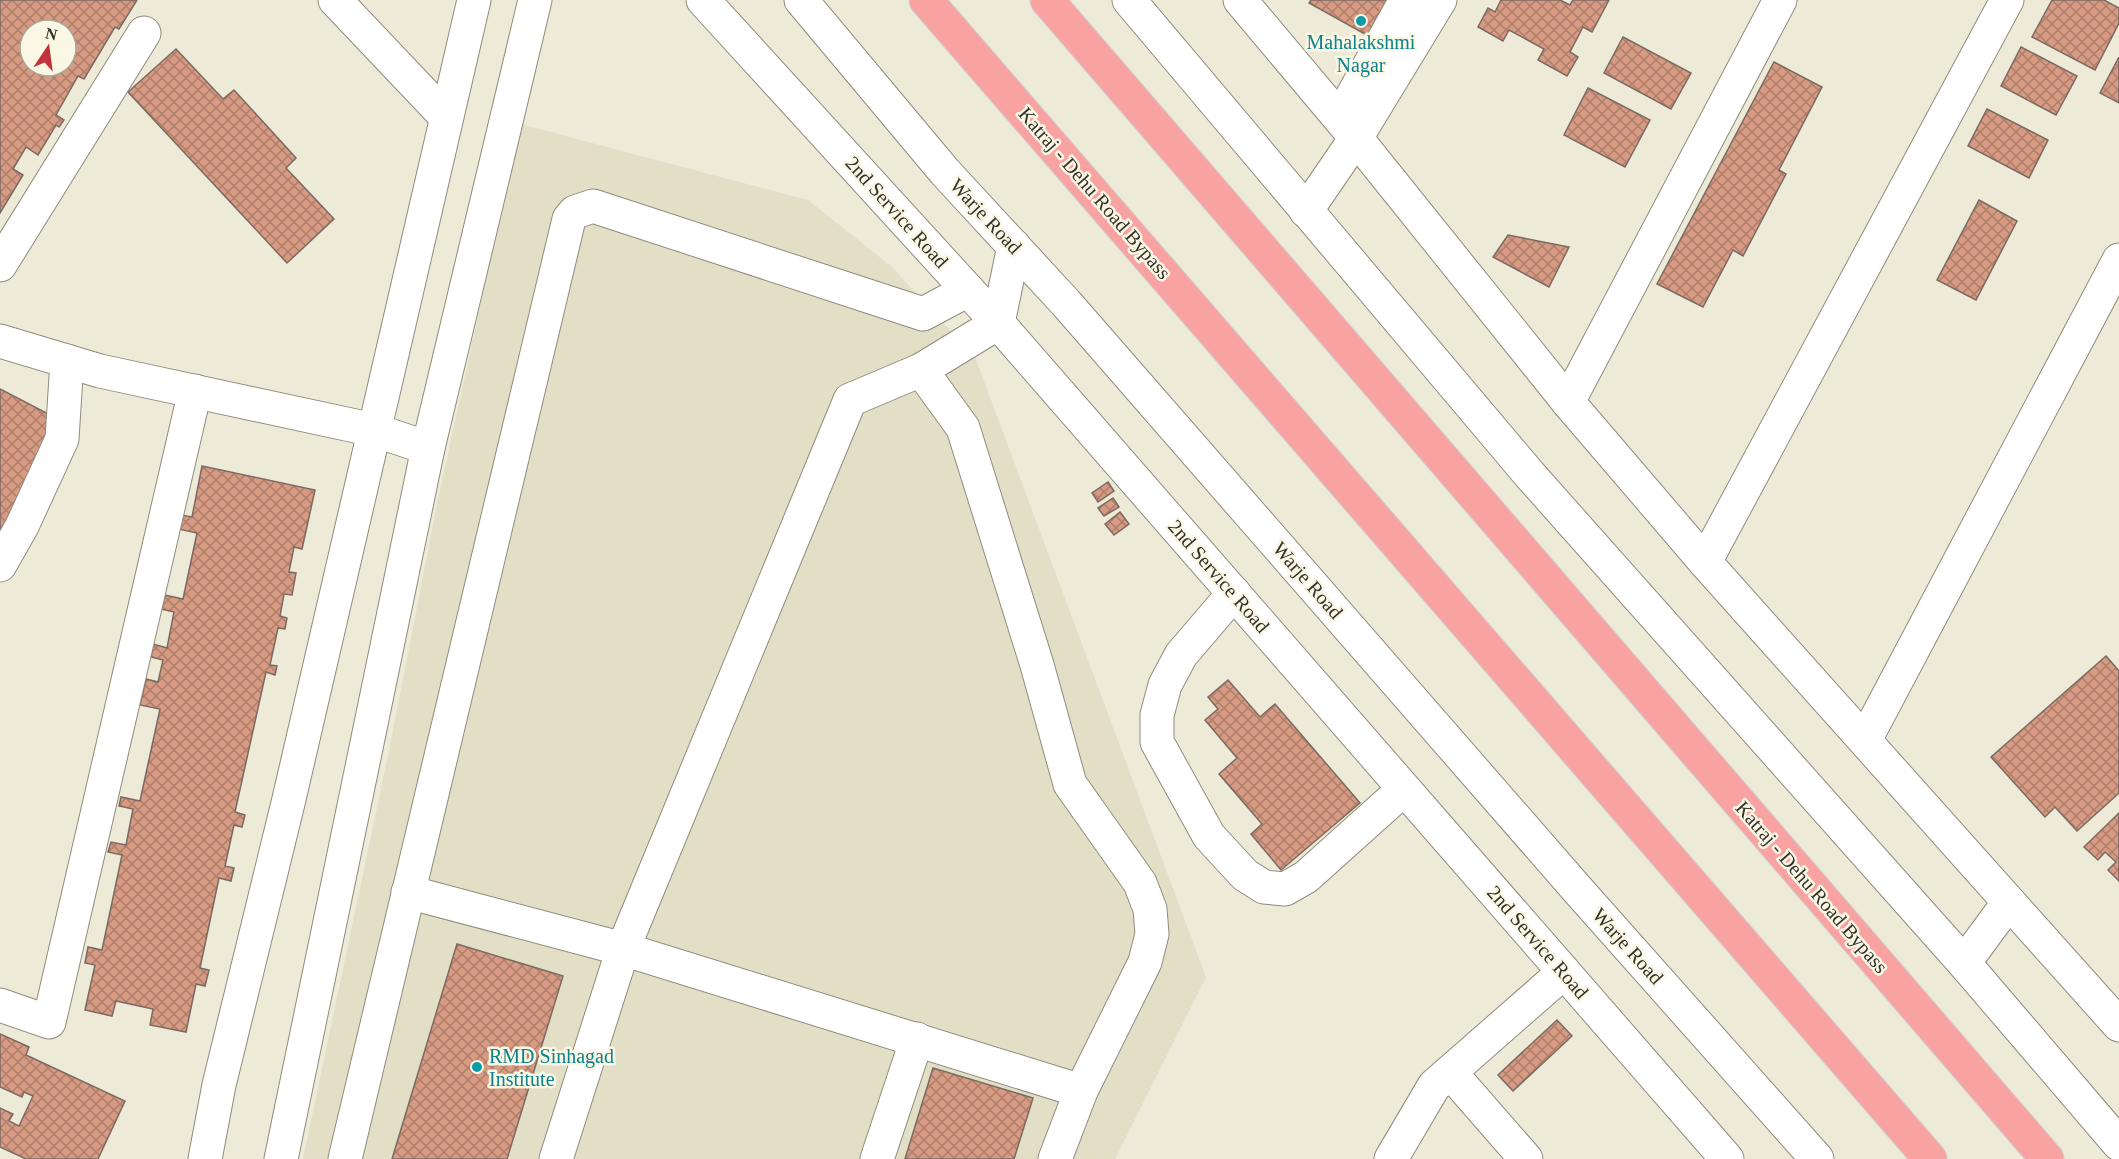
<svg xmlns="http://www.w3.org/2000/svg" width="2119" height="1159" font-family="Georgia,serif">
	<style>
		.built { fill: #e3dec6 }
		.building { fill: url(#building-cross-hatch); stroke: #7b6a63; stroke-width: 1.5; fill-rule: evenodd }
		.lines { fill: none; stroke-linecap: round; stroke-linejoin: round }
		.minor-casing { stroke: #8f8c7c; stroke-width: 35 }
		.highway-casing { stroke: #cececc; stroke-width: 35 }
		.minor { stroke: #fff; stroke-width: 33 }
		.highway { stroke: #f9a2a2; stroke-width: 33 }
		.culture-dot { fill: #0f9aa8; stroke: #faf7e5; stroke-width: 2 }
		.labels { text-anchor: middle; dominant-baseline: central; stroke-width: 5; stroke-linejoin: round; paint-order: stroke }
		.culture-label { font-size: 20px; fill: #0d838f; stroke: #faf7e5 }
		.street-label { font-size: 20px; fill: #32312a; stroke: #faf7e5 }
	</style>
	<defs>
		<pattern id="building-cross-hatch" width="8" height="8" patternUnits="userSpaceOnUse" patternTransform="scale(1.5)"><rect width="8" height="8" fill="#d79a82"/><path d="M0 0l8 8M0 8l8-8" fill="none" stroke="#af7e6b"/></pattern>
	</defs>
	<rect width="100%" height="100%" fill="#edead8"/>
	<path class="built" d="M520,124L808,200L891,266L975,357L1206,977L1115,1159H303L390,746L437,504Z"/>
	<g class="building">
		<path d="M0,0H137L119,29L115,27L84,79L78,76L56,115L64,120L59,127L56,125L38,155L26,147L13,169L23,175L0,213ZM30,30H66V66H30Z"/>
		<path d="M1311,0H1392L1372,38L1309,3Z"/>
		<path d="M1501,0H1560L1570,5L1573,0H1609L1592,32L1583,27L1570,52L1578,57L1567,76L1538,60L1544,49L1509,30L1503,41L1478,27L1488,8L1495,12Z"/>
		<path d="M2052,0H2104L2119,8V23L2095,70L2032,37Z"/>
		<path d="M1623,37L1691,73L1671,109L1604,73Z"/>
		<path d="M2021,47L2077,76L2056,115L2001,86Z"/>
		<path d="M176,49L223,99L234,90L296,158L286,168L334,219L287,263L128,92Z"/>
		<path d="M2119,57V103L2100,93Z"/>
		<path d="M1774,62L1822,87L1779,170L1786,174L1743,256L1733,250L1703,307L1657,284Z"/>
		<path d="M1588,88L1650,120L1625,167L1564,135Z"/>
		<path d="M1987,109L2048,140L2029,178L1968,146Z"/>
		<path d="M1979,200L2017,221L1976,300L1937,280Z"/>
		<path d="M1508,235L1569,247L1549,287L1493,257Z"/>
		<path d="M0,389L60,420L0,554Z"/>
		<path d="M202,466L315,490L302,549L294,547L289,572L296,573L292,595L284,594L280,616L287,618L285,629L278,628L270,665L277,666L275,675L266,672L235,812L245,815L242,827L234,825L225,866L234,868L231,881L219,878L200,968L209,970L205,986L196,984L186,1032L150,1025L153,1009L116,1001L112,1016L85,1010L95,965L85,963L88,947L102,950L122,855L108,852L111,842L126,845L133,809L119,806L121,797L140,801L160,709L140,705L146,679L158,682L163,660L151,657L153,644L167,648L174,612L161,609L164,595L183,599L197,533L178,529L181,515L192,517Z"/>
		<path d="M1108,482L1114,491L1098,502L1092,493Z"/>
		<path d="M1113,498L1119,507L1104,516L1098,508Z"/>
		<path d="M1120,512L1129,524L1114,535L1105,524Z"/>
		<path d="M2106,656L2119,671V793L2077,831L2055,807L2045,817L1991,757Z"/>
		<path d="M1228,680L1260,717L1275,704L1360,803L1281,870L1251,834L1262,824L1219,774L1237,758L1205,720L1218,709L1208,697Z"/>
		<path d="M2119,813V881L2108,870L2116,862L2105,852L2098,860L2084,847Z"/>
		<path d="M457,944L563,976L507,1159H392Z"/>
		<path d="M1557,1020L1572,1036L1513,1091L1498,1075Z"/>
		<path d="M0,1034L29,1047L26,1055L125,1101L98,1159H26L0,1147V1108L13,1114L9,1121L19,1126L33,1096L24,1092L22,1097L0,1087Z"/>
		<path d="M933,1068L1033,1098L1014,1159H905Z"/>
	</g>
	<g class="lines">
		<g class="minor-casing">
			<g id="minor">
				<path d="M335,0L446,117"/>
				<path d="M703,0L998,323L1727,1159"/>
				<path d="M801,0L945,172L1066,303L1577,889L1817,1159"/>
				<path d="M1129,0L1530,475L1964,963L2119,1144"/>
				<path d="M1240,0L1356,138L1568,402L1705,562L2119,1025"/>
				<path d="M1340,118L1406,0"/>
				<path d="M1306,211L1356,138L1440,0"/>
				<path d="M0,265L144,33"/>
				<path d="M0,341L100,371L374,430L428,448"/>
				<path d="M921,370L963,428L1037,665L1070,784L1140,883L1150,909L1152,934L1145,962L1081,1091L1055,1159"/>
				<path d="M1568,402L1780,0"/>
				<path d="M1705,562L2007,0"/>
				<path d="M0,565L22,526L62,439L67,361"/>
				<path d="M1234,593L1181,655L1165,685L1157,715V742L1209,836L1245,875L1264,887L1285,889L1306,877L1404,789"/>
				<path d="M1865,740L2119,260"/>
				<path d="M408,892L623,949L1081,1091"/>
				<path d="M1964,963L2009,902"/>
				<path d="M0,1005L49,1022L195,391"/>
				<path d="M1450,1072L1526,1159"/>
				<path d="M205,1159L219,1085L289,799L474,0"/>
				<path d="M281,1159L428,448L535,0"/>
				<path d="M345,1159L569,219L575,212L593,206L923,314L968,290"/>
				<path d="M556,1159L623,949L850,400L921,370L998,323L1014,246"/>
				<path d="M877,1159L917,1039"/>
				<path d="M1391,1159L1434,1086L1564,972"/>
			</g>
		</g>
		<g class="highway-casing">
			<g id="highway">
				<path d="M926,0L1930,1159"/>
				<path d="M1047,0L2047,1159"/>
			</g>
		</g>
		<use href="#minor" class="minor"/>
		<use href="#highway" class="highway"/>
	</g>
	<g class="culture-dot">
		<circle cx="1361" cy="21" r="6"/>
		<circle cx="477" cy="1067" r="6"/>
	</g>
	<g class="labels">
		<g class="culture-label">
			<text x="1361" y="42">Mahalakshmi<tspan x="1361" dy="23">Nagar</tspan></text>
			<text x="489" y="1056" text-anchor="start">RMD Sinhagad<tspan x="489" dy="23">Institute</tspan></text>
		</g>
		<g class="street-label">
			<text transform="translate(1095 193) rotate(49)">Katraj - Dehu Road Bypass</text>
			<text transform="translate(897 212) rotate(48)">2nd Service Road</text>
			<text transform="translate(986 216) rotate(47)">Warje Road</text>
			<text transform="translate(1219 576) rotate(49)">2nd Service Road</text>
			<text transform="translate(1308 580) rotate(49)">Warje Road</text>
			<text transform="translate(1812 887) rotate(49)">Katraj - Dehu Road Bypass</text>
			<text transform="translate(1538 942) rotate(49)">2nd Service Road</text>
			<text transform="translate(1628 946) rotate(48)">Warje Road</text>
		</g>
	</g>
	<g transform="translate(48 48) rotate(13)"><circle r="28" fill="#faf7e5" stroke="#aaa89a" stroke-width="1.5"/>
	<path d="M0-4.5L10 22L0 15L-10 22Z" fill="#c3333b"/>
	<text y="-9" font-size="16" font-weight="bold" text-anchor="middle" fill="#32312a">N</text>
	</g>
</svg>
